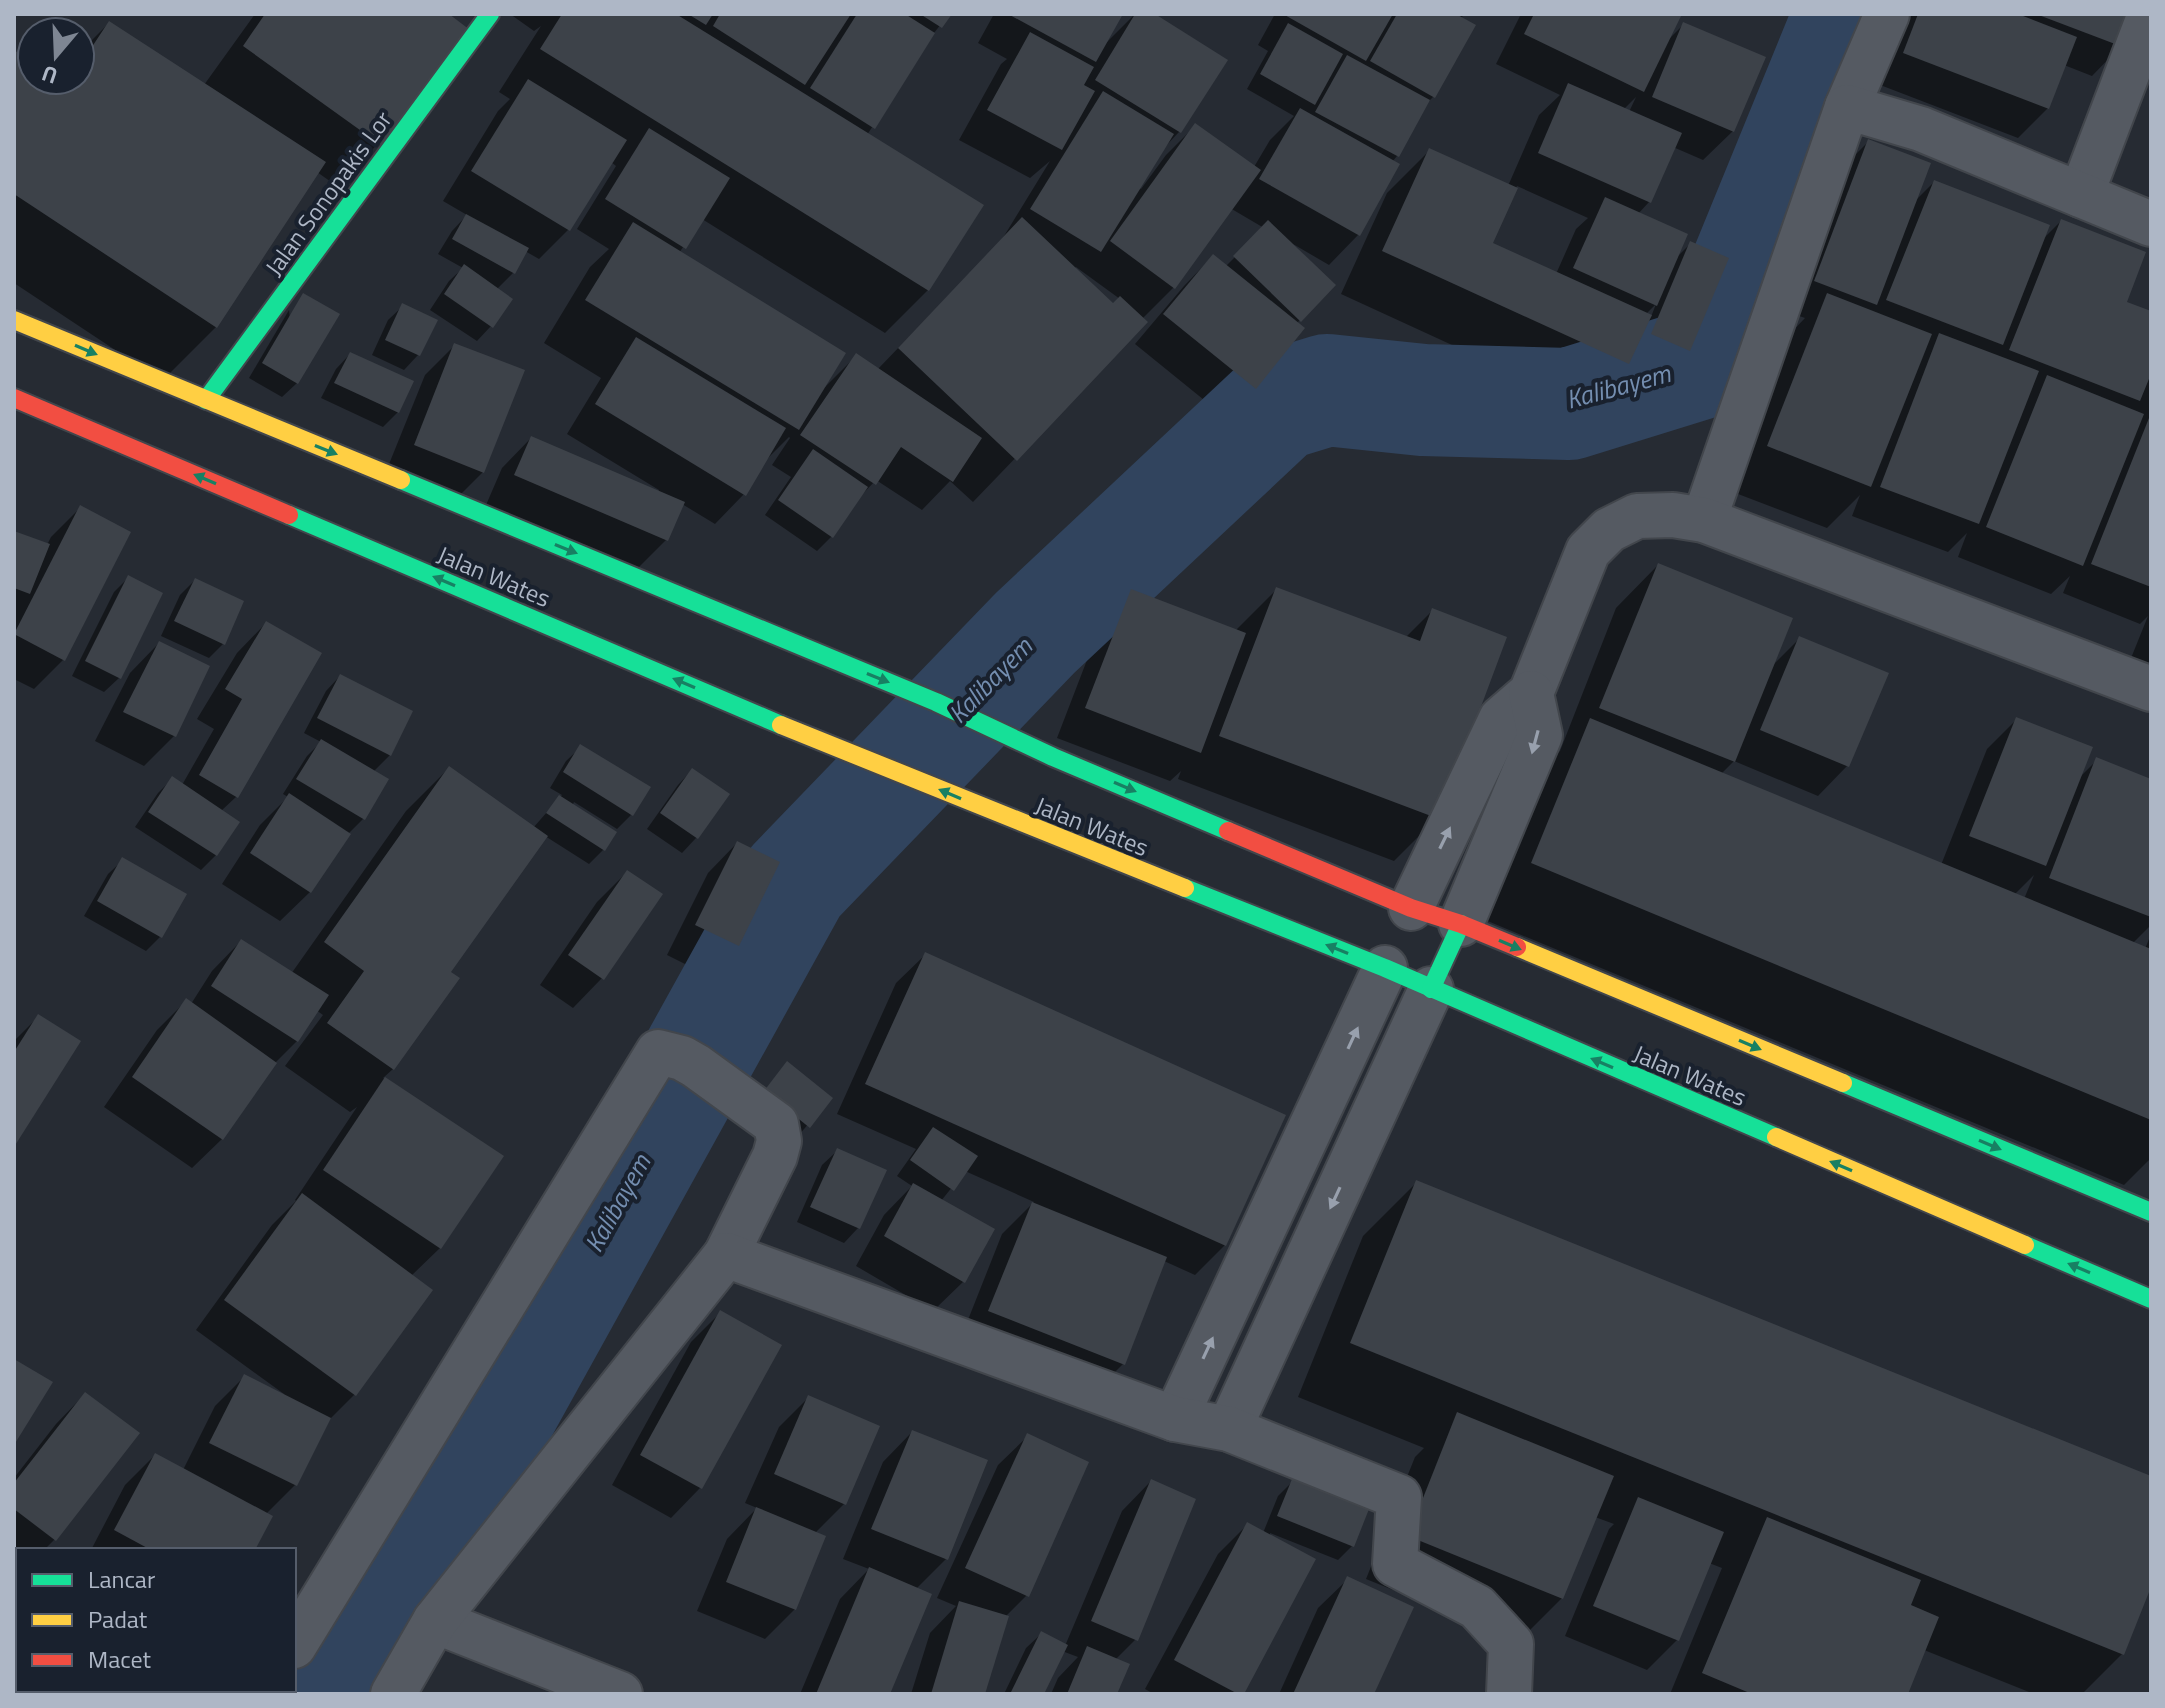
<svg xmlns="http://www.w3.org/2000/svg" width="2165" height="1708" font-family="'Titillium Web',sans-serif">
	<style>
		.shadow { fill: #0007; fill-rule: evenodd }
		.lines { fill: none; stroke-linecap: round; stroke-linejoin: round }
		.river { stroke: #31445e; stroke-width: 112 }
		.building { fill: #3d4249 }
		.street-casing { stroke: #42464c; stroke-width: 48 }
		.fast-casing { stroke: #42464c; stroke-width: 22 }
		.slow-casing { stroke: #42464c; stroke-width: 22 }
		.jam-casing { stroke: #42464c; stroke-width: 22 }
		.street { stroke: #555a62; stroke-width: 44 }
		.fast { stroke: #16e098; stroke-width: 18 }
		.slow { stroke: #ffcf43; stroke-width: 18 }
		.jam { stroke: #f24e42; stroke-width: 18 }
		.oneway { fill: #188063 }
		.oneway2 { fill: #98a0ad }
		.labels { text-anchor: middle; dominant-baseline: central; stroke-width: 8; stroke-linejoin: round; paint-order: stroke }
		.street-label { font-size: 24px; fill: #aeb7c6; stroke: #19212e }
		.water-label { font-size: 26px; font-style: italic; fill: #748eb0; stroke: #19212e }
	</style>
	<rect width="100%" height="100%" fill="#262b33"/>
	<g class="shadow">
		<path d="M255,14H445L468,30L341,189L317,172L216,327L162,381L14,283V53L32,64V80H80V52L109,23L204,85Z"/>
		<path d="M510,14H949L930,38L867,135L928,290L885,333L702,219L679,253L825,387L856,356L877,370L1001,241L1050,161L1030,178L959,140L1001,64L1007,59L978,43L994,14H1120L1106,43L1135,14H1152L1225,60L1179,132L1163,149L1138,187L1141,189L1166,155L1195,126L1254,167L1270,140L1294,116L1247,89L1268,51L1258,45L1275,14H1465L1460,19L1473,26L1433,97L1424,106L1397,156L1392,162L1397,165L1358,235L1329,265L1293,244L1334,285L1297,323L1255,387L1225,417L1135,344L1184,286L1213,256L1226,266L1264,228L1230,208L1174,287L1142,319L1146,322L973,502L950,481L922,510L876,480L855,502L832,536L817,551L765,515L791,477L772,465L790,438L789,437L763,463L744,494L715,524L682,504L666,540L637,569L486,505L502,468L531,438L658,493L659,490L567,434L601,378L544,343L590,267L609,249L577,229L616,166L611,162L568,230L539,259L525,251L513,273L496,290L491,326L477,341L430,310L449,281L463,268L438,254L452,231L467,215L443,201L498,111L510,99L499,92L541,26L534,31ZM1076,267L1120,299L1113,306L1074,269Z"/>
		<path d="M1521,14H1680L1668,40L1683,25L1733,131L1703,160L1673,147L1649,202L1638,214L1676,258L1691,243L1689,350L1674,365L1635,348L1628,363L1585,406L1341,294L1387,193L1430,150L1508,186L1539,115L1560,95L1496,64ZM1636,97L1629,112L1623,110ZM1517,186L1588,218L1576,229L1556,274L1490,244ZM1656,304L1651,317L1646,314Z"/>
		<path d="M1901,14H2133L2121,46L2092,76L2064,65L2048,108L2018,138L1875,83Z"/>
		<path d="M1868,142L1914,202L1934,182L2041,241L2061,221L2124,303L2151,313V678L2127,668L2148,616L2140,624L2063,593L2070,576L2051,594L1958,557L1967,533L1948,552L1852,516L1860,495L1827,528L1725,489L1785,339L1805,318L1785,311L1839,171Z"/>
		<path d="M403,306L418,355L404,370L372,355L388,320Z"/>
		<path d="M289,310L297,383L282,397L249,378Z"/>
		<path d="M455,345L483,472L453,502L385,474L425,375Z"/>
		<path d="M350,354L398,412L383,427L321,398L336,369Z"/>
		<path d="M80,508L63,660L34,689L14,679V533L47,545L51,537Z"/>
		<path d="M1658,565L1772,666L1800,638L1847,766L1818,796L1734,761L1721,774L1941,865L1987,749L2017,719L2079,778L2097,760L2151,781V925L2132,944L2145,949L2151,934V1158L2124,1185L1478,917L1537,774L1560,751L1616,608ZM2034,875L2024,899L2014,895Z"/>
		<path d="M128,578L119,678L104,692L72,676L114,592Z"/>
		<path d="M195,580L223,644L209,658L161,636L180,595Z"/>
		<path d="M1276,590L1405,638L1432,611L1437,818L1394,861L1178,779L1181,771L1170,781L1057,738L1102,621L1131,591L1235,631Z"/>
		<path d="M266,623L236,797L221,811L216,855L201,870L135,827L158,793L172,779L182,785L214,729L197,719L237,653Z"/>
		<path d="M159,643L174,736L144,766L95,741L130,673Z"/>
		<path d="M340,676L390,755L373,772L363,819L348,834L310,892L280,921L222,884L260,825L288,797L283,794L307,756L321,742L304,733L326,691Z"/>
		<path d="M581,747L631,815L617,829L574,802L572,806L614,833L603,850L589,864L545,836L448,972L393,1069L383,1078L501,1157L440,1248L411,1276L355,1394L327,1422L295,1485L266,1514L253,1550H91L125,1485L155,1455L183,1470L215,1406L244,1377L283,1396L284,1394L196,1330L272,1225L296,1201L295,1200L357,1107L350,1112L285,1066L323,1015L316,1010L297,1041L273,1065L222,1139L192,1168L104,1107L157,1030L186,1001L191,1004L212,971L241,941L291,974L406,811L449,768L533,828L562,795L550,788L566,761Z"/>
		<path d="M692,770L727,794L696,838L682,853L647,829L678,785Z"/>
		<path d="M737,843L778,863L737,945L707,975L667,955L708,873Z"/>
		<path d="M123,860L160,937L146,951L84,916L108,874Z"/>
		<path d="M627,872L602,978L573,1008L540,985L597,902Z"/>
		<path d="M926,954L1225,1245L1195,1275L1164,1261L1123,1364L1093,1394L960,1340L1002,1234L1034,1202L965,1171L941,1201L963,1282L933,1311L856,1266L884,1215L912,1186L897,1176L916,1149L837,1114L896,983Z"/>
		<path d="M38,1017L14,1143V1041Z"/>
		<path d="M787,1064L830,1098L794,1141L751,1107Z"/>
		<path d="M837,1151L858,1228L844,1243L797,1222L822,1165Z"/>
		<path d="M1417,1182L2151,1478V1582L2122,1654L2082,1694H2034L1924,1650L1906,1694H1670L1722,1568L1709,1563L1677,1640L1647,1670L1565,1636L1609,1529L1614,1524L1595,1517L1562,1598L1519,1641L1366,1579L1415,1457L1424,1448L1298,1397L1363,1236Z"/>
		<path d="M720,1313L779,1345L700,1488L671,1518L612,1485L691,1342Z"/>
		<path d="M85,1394L137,1434L54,1540L44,1550H18V1564L14,1561V1478L56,1424Z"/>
		<path d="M809,1397L844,1504L815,1533L795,1609L765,1639L697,1611L727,1539L757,1508L745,1503L779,1427Z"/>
		<path d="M912,1432L946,1559L916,1589L887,1694H800L840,1599L869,1569L843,1559L883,1462Z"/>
		<path d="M1028,1436L1027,1595L1007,1615L983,1694H911L930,1633L956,1606L937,1598L998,1465Z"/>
		<path d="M1151,1481L1136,1639L1115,1660V1694H1051L1058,1678L1078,1657L1062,1651L1042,1694H1004L1026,1648L1041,1634L1065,1646L1122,1511Z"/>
		<path d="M1293,1481L1352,1546L1338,1560L1270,1533L1242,1694H1154L1145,1689L1218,1554L1247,1525L1263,1533L1278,1496Z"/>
		<path d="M1348,1579L1372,1694H1279L1318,1608Z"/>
		<path d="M28,1690H147L144,1694H24Z"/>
	</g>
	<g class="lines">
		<path class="river" d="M345,1694L794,883L1035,633L1278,405L1327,390L1423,400L1569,404L1698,364L1742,278L1850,14"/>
	</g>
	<g class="building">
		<path d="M265,14H449L470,30L385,148L243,46Z"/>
		<path d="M562,14H676L984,205L929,291L540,49Z"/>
		<path d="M688,14H713L706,25Z"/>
		<path d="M720,14H851L805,85L713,26Z"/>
		<path d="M857,14H905L935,33L875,129L810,88Z"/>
		<path d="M920,14H952L942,28Z"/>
		<path d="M1008,14H1123L1096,62Z"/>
		<path d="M1135,14H1155L1228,60L1181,133L1095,80Z"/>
		<path d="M1283,14H1393L1366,61Z"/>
		<path d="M1397,14H1456L1476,25L1435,98L1370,61Z"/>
		<path d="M1534,14H1682L1644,92L1524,34Z"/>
		<path d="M1918,14H2018L2077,37L2049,109L1903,53Z"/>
		<path d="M2036,14H2135L2123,47Z"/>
		<path d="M109,21L326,162L217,328L14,194V50L32,62V80H59L67,85L70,80H80V65Z"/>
		<path d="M1683,22L1766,57L1734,132L1652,97Z"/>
		<path d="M1288,23L1343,54L1315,105L1260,74Z"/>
		<path d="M1030,32L1094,67L1084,85L1095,91L1062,150L987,110Z"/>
		<path d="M1347,55L1430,100L1399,157L1315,112Z"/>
		<path d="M528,79L627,140L570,231L471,171Z"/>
		<path d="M1568,83L1682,133L1651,203L1538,153Z"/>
		<path d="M1103,91L1174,134L1101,252L1030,209Z"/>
		<path d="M1300,108L1400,164L1360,236L1259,179Z"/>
		<path d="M1195,123L1261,170L1175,289L1110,241Z"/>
		<path d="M649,128L730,178L686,249L605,199Z"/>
		<path d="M1868,139L1931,163L1877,305L1814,281Z"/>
		<path d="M1429,148L1518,188L1493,243L1652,315L1629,364L1382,251Z"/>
		<path d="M1934,180L2050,225L2003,345L1886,300Z"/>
		<path d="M1605,197L1688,234L1657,306L1573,268Z"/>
		<path d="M466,214L529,248L515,274L452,239Z"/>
		<path d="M1022,217L1113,303L1120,296L1148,322L1017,461L898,348Z"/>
		<path d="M2061,219L2146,252L2127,302L2151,311V374L2140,401L2009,350Z"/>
		<path d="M1268,220L1336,285L1301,322L1233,256Z"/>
		<path d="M633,222L846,353L799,430L585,300Z"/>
		<path d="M1690,241L1729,258L1690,351L1651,334Z"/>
		<path d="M1213,254L1305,328L1256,389L1163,314Z"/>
		<path d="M464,264L513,299L493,328L444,294Z"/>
		<path d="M303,293L340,314L298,384L262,363Z"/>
		<path d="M1827,293L1932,334L1871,487L1767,446Z"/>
		<path d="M402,303L438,320L420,356L385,340Z"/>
		<path d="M1939,333L2039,371L1979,524L1880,487Z"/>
		<path d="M636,337L786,428L746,496L595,404Z"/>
		<path d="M454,343L525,370L484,473L414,445Z"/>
		<path d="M350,352L414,381L399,413L334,383Z"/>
		<path d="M856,353L982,438L953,482L901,447L876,485L800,435Z"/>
		<path d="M2047,375L2144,414L2083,566L1986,527Z"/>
		<path d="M2151,413V587L2091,564Z"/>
		<path d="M531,436L685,502L668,541L514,475Z"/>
		<path d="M813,449L868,487L833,538L778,500Z"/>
		<path d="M80,505L131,532L65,661L14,634Z"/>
		<path d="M14,531L50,544L30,594L14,588Z"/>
		<path d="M1658,563L1793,618L1735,762L1599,708Z"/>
		<path d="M128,575L163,593L121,679L85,661Z"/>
		<path d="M195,578L244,601L225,645L174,621Z"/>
		<path d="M1276,587L1420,641L1432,608L1507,637L1439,819L1219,736Z"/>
		<path d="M1131,589L1246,633L1201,753L1085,708Z"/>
		<path d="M266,621L322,653L238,798L199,775L242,699L225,689Z"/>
		<path d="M1799,636L1889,673L1849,767L1760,730Z"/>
		<path d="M159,641L210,666L176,737L123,712Z"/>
		<path d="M340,674L413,711L391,756L317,718Z"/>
		<path d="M2016,717L2093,747L2046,866L1969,836Z"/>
		<path d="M1590,718L2151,949V1120L1531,863Z"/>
		<path d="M321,739L389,779L365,820L296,779Z"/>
		<path d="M580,744L651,787L633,816L563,772Z"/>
		<path d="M2096,757L2151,779V917L2049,878Z"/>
		<path d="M449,766L548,836L451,972L460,978L394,1070L327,1023L364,971L324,942Z"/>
		<path d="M692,768L730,794L698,839L660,813Z"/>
		<path d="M172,776L240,822L217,856L148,812Z"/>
		<path d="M289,793L351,834L311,893L250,853Z"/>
		<path d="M559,795L617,832L605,851L546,813Z"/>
		<path d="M737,841L780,862L739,946L695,925Z"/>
		<path d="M122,857L187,894L162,938L97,901Z"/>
		<path d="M627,870L663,894L604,980L568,955Z"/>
		<path d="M241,939L329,995L298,1042L211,986Z"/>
		<path d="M925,952L1286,1115L1226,1246L865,1084Z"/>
		<path d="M186,998L277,1063L223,1140L132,1077Z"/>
		<path d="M38,1014L81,1041L14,1147V1052Z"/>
		<path d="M787,1061L833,1098L810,1128L764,1091Z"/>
		<path d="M385,1077L504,1156L441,1249L323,1170Z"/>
		<path d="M933,1127L978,1156L954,1191L910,1160Z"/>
		<path d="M837,1148L887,1170L860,1229L810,1207Z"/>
		<path d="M1416,1180L2151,1476V1587L2124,1655L1350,1343Z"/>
		<path d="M913,1183L995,1229L965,1283L884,1236Z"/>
		<path d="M302,1193L433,1290L356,1396L224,1300Z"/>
		<path d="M1032,1202L1167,1257L1125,1365L988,1311Z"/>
		<path d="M720,1310L782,1345L702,1489L640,1455Z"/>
		<path d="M14,1359L53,1382L14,1445Z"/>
		<path d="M244,1374L331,1418L297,1486L209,1443Z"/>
		<path d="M85,1392L140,1433L56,1541L14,1509V1483Z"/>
		<path d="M808,1395L880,1426L846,1505L774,1474Z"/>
		<path d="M1457,1412L1614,1476L1563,1599L1408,1536Z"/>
		<path d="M912,1430L988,1460L948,1560L871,1529Z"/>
		<path d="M1027,1433L1089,1462L1029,1597L965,1568Z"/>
		<path d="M155,1453L273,1516L255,1550H151L114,1530Z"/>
		<path d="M1151,1479L1196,1499L1138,1641L1091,1621Z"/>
		<path d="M1292,1479L1369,1509L1354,1547L1277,1516Z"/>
		<path d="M1638,1497L1724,1532L1679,1641L1593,1606Z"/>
		<path d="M756,1507L826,1536L796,1610L726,1582Z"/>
		<path d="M1767,1517L1921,1580L1911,1605L1939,1617L1908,1694H1752L1702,1673Z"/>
		<path d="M1247,1522L1316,1559L1244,1694H1238L1174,1660Z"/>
		<path d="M869,1567L932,1594L890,1694H816Z"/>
		<path d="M1347,1576L1414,1607L1374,1694H1293Z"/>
		<path d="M959,1601L1009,1616L985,1694H931Z"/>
		<path d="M1041,1631L1068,1645L1044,1694H1010Z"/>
		<path d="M1087,1646L1130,1664L1117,1694H1067Z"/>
		<path d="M115,1690H149L147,1694H122Z"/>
	</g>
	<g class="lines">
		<g class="street-casing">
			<g id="street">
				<path d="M1847,107L1887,14"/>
				<path d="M2081,195L2150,14"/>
				<path d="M1704,520L1847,107L1921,129L2151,224"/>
				<path d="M1411,908L1501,719L1531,693L1588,551L1609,530L1637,516L1673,515L1704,520L2151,689"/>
				<path d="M1461,924L1540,735L1531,693"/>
				<path d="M1175,1419L1385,968"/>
				<path d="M1229,1429L1431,989"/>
				<path d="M435,1621L620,1694"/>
				<path d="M294,1646L658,1052L682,1058L696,1066L776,1124L779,1141L775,1156L726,1255"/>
				<path d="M264,1694L267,1690"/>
				<path d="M393,1694L435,1621L726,1255L1175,1419L1229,1429L1399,1497L1395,1564L1477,1607L1511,1644L1509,1694"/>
			</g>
		</g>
		<g class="fast-casing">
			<g id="fast">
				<path d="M206,400L490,14"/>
				<path d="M401,480L936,702L1053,757L1228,831"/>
				<path d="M289,515L781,725"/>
				<path d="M1185,888L1385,968L1776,1137"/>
				<path d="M1431,989L1461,924"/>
				<path d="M1843,1083L2151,1212"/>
				<path d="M2025,1245L2151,1299"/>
			</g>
		</g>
		<g class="slow-casing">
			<g id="slow">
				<path d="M14,320L401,480"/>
				<path d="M781,725L1185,888"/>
				<path d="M1517,947L1843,1083"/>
				<path d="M1776,1137L2025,1245"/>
			</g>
		</g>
		<g class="jam-casing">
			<g id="jam">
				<path d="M14,398L289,515"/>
				<path d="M1228,831L1411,908L1461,924L1517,947"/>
			</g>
		</g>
		<use href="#street" class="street"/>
		<use href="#fast" class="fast"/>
		<use href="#slow" class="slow"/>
		<use href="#jam" class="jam"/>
	</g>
	<defs><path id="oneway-solid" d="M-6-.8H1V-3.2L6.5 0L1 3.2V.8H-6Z" transform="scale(2)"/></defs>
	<g class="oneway">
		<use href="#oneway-solid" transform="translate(86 350) rotate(23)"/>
		<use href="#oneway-solid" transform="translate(326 450) rotate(22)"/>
		<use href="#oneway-solid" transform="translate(205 479) rotate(-157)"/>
		<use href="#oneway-solid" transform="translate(566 549) rotate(22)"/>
		<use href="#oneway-solid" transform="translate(444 581) rotate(-157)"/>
		<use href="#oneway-solid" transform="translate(878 678) rotate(22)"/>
		<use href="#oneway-solid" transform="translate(684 683) rotate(-157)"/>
		<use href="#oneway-solid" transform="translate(1125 787) rotate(23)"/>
		<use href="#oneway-solid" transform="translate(950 794) rotate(-157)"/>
		<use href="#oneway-solid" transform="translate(1510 945) rotate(23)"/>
		<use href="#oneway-solid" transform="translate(1337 949) rotate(-158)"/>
		<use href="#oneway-solid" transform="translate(1750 1045) rotate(23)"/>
		<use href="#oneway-solid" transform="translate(1602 1063) rotate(-157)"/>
		<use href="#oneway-solid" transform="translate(1990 1145) rotate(23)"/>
		<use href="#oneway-solid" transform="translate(1841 1166) rotate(-157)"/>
		<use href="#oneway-solid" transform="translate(2079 1268) rotate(-157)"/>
	</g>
	<g class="oneway2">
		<use href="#oneway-solid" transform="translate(1535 742) rotate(105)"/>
		<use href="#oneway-solid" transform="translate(1445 838) rotate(-64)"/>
		<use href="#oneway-solid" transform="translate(1353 1038) rotate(-65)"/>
		<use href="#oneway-solid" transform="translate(1335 1198) rotate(115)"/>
		<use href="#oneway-solid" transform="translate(1208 1348) rotate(-65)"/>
	</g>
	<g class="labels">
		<g class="street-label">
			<text transform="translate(328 193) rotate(-54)">Jalan Sonopakis Lor</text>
			<text transform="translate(494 576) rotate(23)">Jalan Wates</text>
			<text transform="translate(1092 826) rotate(22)">Jalan Wates</text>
			<text transform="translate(1690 1075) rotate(23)">Jalan Wates</text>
		</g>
		<g class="water-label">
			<text transform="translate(1618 386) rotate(-15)">Kalibayem</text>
			<text transform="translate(990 680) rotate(-46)">Kalibayem</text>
			<text transform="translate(617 1203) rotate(-61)">Kalibayem</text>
		</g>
	</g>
	<rect width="2165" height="1708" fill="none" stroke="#aeb7c6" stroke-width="32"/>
	<rect x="16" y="1548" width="280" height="144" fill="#19212e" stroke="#555d6b" stroke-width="2"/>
	<rect x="32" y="1574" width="40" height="12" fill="#16e098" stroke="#555d6b" stroke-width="2"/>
	<text x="88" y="1588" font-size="24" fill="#aeb7c6">Lancar</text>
	<rect x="32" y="1614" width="40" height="12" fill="#ffcf43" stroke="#555d6b" stroke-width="2"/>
	<text x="88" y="1628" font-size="24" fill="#aeb7c6">Padat</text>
	<rect x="32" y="1654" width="40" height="12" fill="#f24e42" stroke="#555d6b" stroke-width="2"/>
	<text x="88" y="1668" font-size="24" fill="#aeb7c6">Macet</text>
	<g transform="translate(56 56) rotate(199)"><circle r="38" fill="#19212e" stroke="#555d6b" stroke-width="2"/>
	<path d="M0-6L14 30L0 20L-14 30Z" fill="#7e8693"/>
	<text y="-12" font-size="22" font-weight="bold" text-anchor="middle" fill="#aeb7c6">U</text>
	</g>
</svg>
